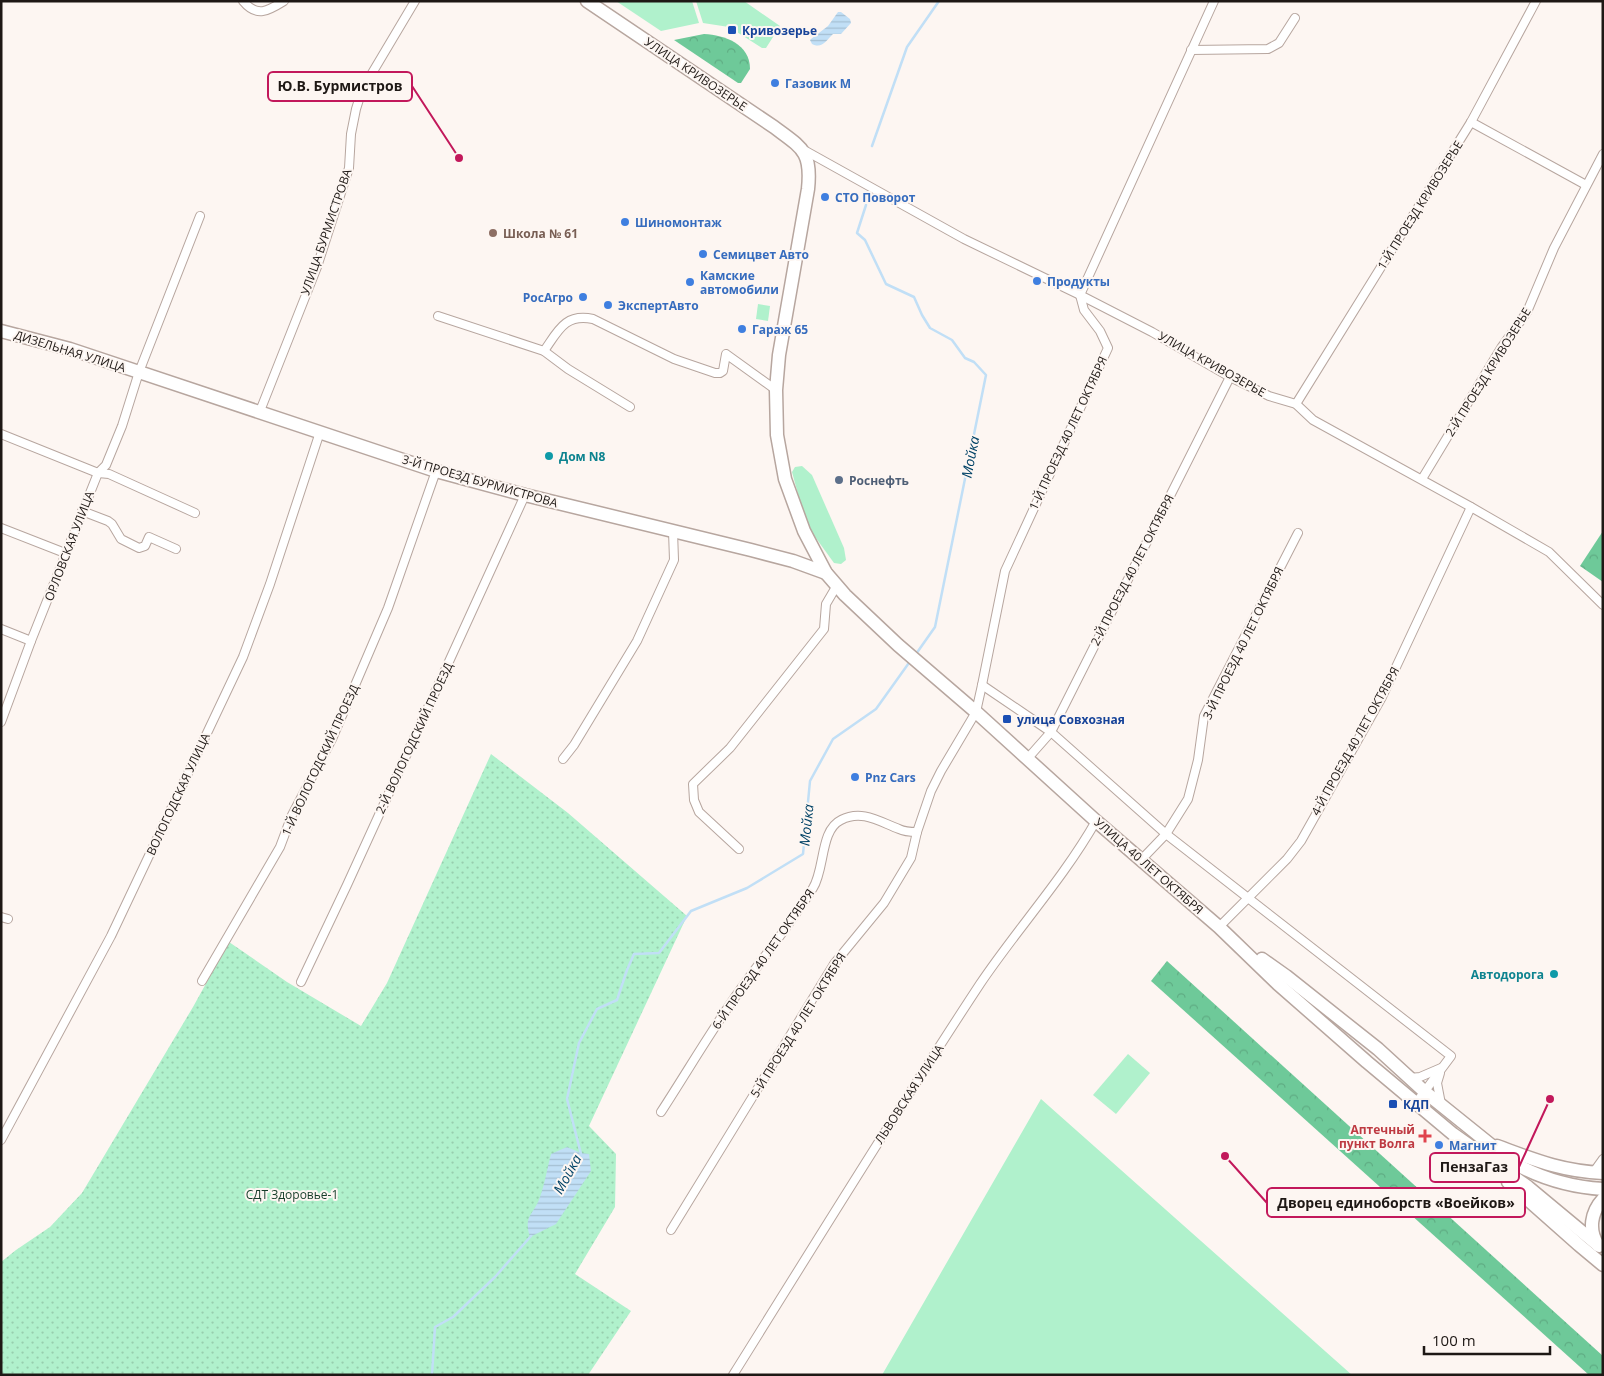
<svg xmlns="http://www.w3.org/2000/svg" width="1604" height="1376" font-family="'Open Sans',sans-serif">
	<style>
		.grass { fill: #b0f1cc }
		.forest { fill: url(#forest-crowns) }
		.park { fill: url(#park-dots) }
		.water { fill: url(#water-rules) }
		.lines { fill: none; stroke-linecap: round; stroke-linejoin: round }
		.stream { stroke: #c1dff6; stroke-width: 2.5 }
		.minor-casing { stroke: #b7a69f; stroke-width: 10 }
		.primary-casing { stroke: #b7a69f; stroke-width: 15 }
		.minor { stroke: #fff; stroke-width: 8 }
		.primary { stroke: #fff; stroke-width: 12 }
		.transit-dot { fill: #1a4fb4; stroke: #fdf6f2; stroke-width: 2 }
		.shop-dot { fill: #3f7fe0; stroke: #fdf6f2; stroke-width: 2 }
		.education-dot { fill: #8d6e63; stroke: #fdf6f2; stroke-width: 2 }
		.culture-dot { fill: #0f9aa8; stroke: #fdf6f2; stroke-width: 2 }
		.service-dot { fill: #5c6f8a; stroke: #fdf6f2; stroke-width: 2 }
		.health-dot { fill: #e0444e; stroke: #fdf6f2; stroke-width: 2 }
		.labels { text-anchor: middle; dominant-baseline: central; stroke-width: 4; stroke-linejoin: round; paint-order: stroke }
		.transit-label { font-size: 12px; font-weight: bold; fill: #164399; stroke: #fdf6f2; text-anchor: start }
		.street-label { font-size: 12px; fill: #1e1815; stroke: #fdf6f2 }
		.shop-label { font-size: 12px; font-weight: bold; fill: #366cbe; stroke: #fdf6f2; text-anchor: start }
		.education-label { font-size: 12px; font-weight: bold; fill: #785e54; stroke: #fdf6f2; text-anchor: start }
		.culture-label { font-size: 12px; font-weight: bold; fill: #0d838f; stroke: #fdf6f2; text-anchor: start }
		.service-label { font-size: 12px; font-weight: bold; fill: #4e5e75; stroke: #fdf6f2; text-anchor: start }
		.health-label { font-size: 12px; font-weight: bold; fill: #be3a42; stroke: #fdf6f2; text-anchor: end }
		.park-label { font-size: 12px; fill: #153d29; stroke: #fdf6f2 }
		.water-label { font-size: 14px; font-style: italic; fill: #004266; stroke: #fdf6f2 }
		.leader { fill: none; stroke: #c2185b; stroke-width: 2 }
		.callout-dot { fill: #c2185b; stroke: #fdf6f2; stroke-width: 2 }
		.callout { fill: #fdf6f2; stroke: #c2185b; stroke-width: 2 }
		.callout-label { font-size: 14px; text-anchor: middle; font-weight: bold; fill: #1e1815 }
	</style>
	<defs>
		<pattern id="forest-crowns" width="20" height="18" patternUnits="userSpaceOnUse" patternTransform="scale(1.25)"><rect width="20" height="18" fill="#6ec999"/><path d="M2 6a3 3 0 1 1 6 0M12 15a3 3 0 1 1 6 0" fill="none" stroke="#5fac83"/></pattern>
		<pattern id="park-dots" width="8" height="8" patternUnits="userSpaceOnUse" patternTransform="scale(1.25)"><rect width="8" height="8" fill="#b0f1cc"/><path d="M2 2h.1M6 6h.1" fill="none" stroke="#97ceae" stroke-width="1.8" stroke-linecap="round"/></pattern>
		<pattern id="water-rules" width="6" height="5" patternUnits="userSpaceOnUse" patternTransform="scale(1.25)"><rect width="6" height="5" fill="#c1dff6"/><path d="M0 2.5h6" fill="none" stroke="#a5bfd2"/></pattern>
	</defs>
	<rect width="100%" height="100%" fill="#fdf6f2"/>
	<g class="grass">
		<path d="M616,1H692L699,23L661,31Z"/>
		<path d="M696,1H744L780,26L766,48H762L729,27L703,23Z"/>
		<path d="M758,304L770,306L768,321L756,319Z"/>
		<path d="M802,466L812,475L844,548L846,560L841,564L834,563L813,534L804,516L792,472L795,467Z"/>
		<path d="M1128,1054L1150,1073L1116,1114L1093,1095Z"/>
		<path d="M1041,1099L1352,1375H1353H882Z"/>
	</g>
	<g class="forest">
		<path d="M704,34C725,35 750,44 750,69L741,83H738L674,40Z"/>
		<path d="M1603,531V582L1580,566Z"/>
		<path d="M1167,961L1603,1356V1375H1589L1151,981Z"/>
	</g>
	<path class="park" d="M491,754L568,813L687,916L589,1126L616,1154L615,1207L575,1274L631,1311L588,1375H1V1262L16,1250L50,1227L82,1193L193,1007L229,942L287,982L361,1026L387,983Z"/>
	<g class="water">
		<path d="M838,12H841L850,19L851,23L841,34H833C826,41 822,49 812,44L810,40L811,39L828,26Z"/>
		<path d="M567,1147L581,1153L589,1154L591,1171L556,1224L530,1237C523,1215 534,1215 540,1197C545,1183 547,1169 551,1154Z"/>
	</g>
	<g class="lines">
		<g class="stream">
			<path d="M872,146L907,47L939,1"/>
			<path d="M866,205L857,233L865,240L886,284L914,297L922,315L930,328L952,340L965,358L974,362L986,375L935,627L916,654"/>
			<path d="M581,1154L567,1099L579,1043L597,1009L617,1000L627,970L634,954L659,953L691,911L747,888L803,854L810,781L833,739L876,709L911,660"/>
			<path d="M432,1375L435,1327L453,1317L495,1277L531,1236"/>
		</g>
		<g class="minor-casing">
			<g id="minor">
				<path d="M243,1C257,18 268,11 284,1"/>
				<path d="M1191,50L1268,49L1279,43L1295,18"/>
				<path d="M1471,122L1586,185"/>
				<path d="M804,150L964,239L1080,295L1152,332L1230,377L1269,396L1296,404L1313,420L1471,507L1549,552L1603,605"/>
				<path d="M438,316L544,351L568,369L630,407"/>
				<path d="M544,351C558,331 565,313 593,319L674,359L715,373H720L723,371L726,354L776,390"/>
				<path d="M1296,404L1471,122L1536,1"/>
				<path d="M260,411L317,267L349,168L351,134L356,109L362,90L415,1"/>
				<path d="M1,434L98,473L109,474L195,513"/>
				<path d="M1422,479L1501,348L1527,312L1554,248L1603,154"/>
				<path d="M82,511L108,521L112,524L121,539L139,548L145,546L149,537L176,549"/>
				<path d="M1,528L65,553"/>
				<path d="M1,629L31,641"/>
				<path d="M982,685L1051,732L1166,834L1451,1056L1416,1103"/>
				<path d="M1,722L31,641L98,473L106,465L122,426L139,372L200,216"/>
				<path d="M1028,758L1051,732L1230,377"/>
				<path d="M563,759L574,745L637,641L674,560L673,531"/>
				<path d="M739,849L699,812L694,800L693,784L730,748L824,629L826,604L836,587"/>
				<path d="M1141,860L1166,834L1188,799L1198,760L1204,716L1298,533"/>
				<path d="M1,917L8,919"/>
				<path d="M1219,927L1287,859L1301,841L1382,697L1471,507"/>
				<path d="M202,981L280,847L292,815L332,739L388,608L436,471"/>
				<path d="M301,982L347,885L525,495"/>
				<path d="M1440,1073L1437,1083L1441,1104"/>
				<path d="M1410,1078L1420,1077L1441,1068"/>
				<path d="M661,1112C687,1072 712,1029 740,990C764,956 791,924 813,888C825,869 820,830 841,820C862,809 880,822 899,829C905,832 911,832 917,832"/>
				<path d="M1,1140L111,936L243,657L270,584L320,432"/>
				<path d="M1593,1173L1603,1159"/>
				<path d="M671,1230L834,964L884,903L911,858L917,832L931,791L941,771L976,712L982,685L1005,571L1108,348L1100,331L1084,310L1080,295L1214,1"/>
				<path d="M733,1375C815,1244 895,1113 980,984C1017,929 1063,879 1096,821"/>
			</g>
		</g>
		<g class="primary-casing">
			<g id="primary">
				<path d="M587,1L774,127C802,148 812,151 808,189L779,355L776,390L777,435L785,479L804,531L826,573L845,595L898,645L976,712L1096,821L1219,927L1278,984L1367,1062L1453,1134L1528,1187L1599,1246"/>
				<path d="M1,331L70,349L436,471L525,495L751,550L793,561L826,573"/>
				<path d="M1262,959L1286,976L1378,1049L1425,1092L1512,1162C1540,1178 1571,1187 1603,1189"/>
				<path d="M1497,1146C1535,1160 1561,1171 1603,1173"/>
				<path d="M1508,1182L1579,1245L1603,1265"/>
				<path d="M1598,1245C1588,1230 1591,1212 1603,1199"/>
			</g>
		</g>
		<use href="#minor" class="minor"/>
		<use href="#primary" class="primary"/>
	</g>
	<g class="transit-dot">
		<rect x="727" y="25" width="10" height="10" rx="2.5"/>
		<rect x="1002" y="714" width="10" height="10" rx="2.5"/>
		<rect x="1388" y="1099" width="10" height="10" rx="2.5"/>
	</g>
	<g class="shop-dot">
		<circle cx="775" cy="83" r="5"/>
		<circle cx="825" cy="197" r="5"/>
		<circle cx="625" cy="222" r="5"/>
		<circle cx="703" cy="254" r="5"/>
		<circle cx="1037" cy="281" r="5"/>
		<circle cx="690" cy="282" r="5"/>
		<circle cx="583" cy="297" r="5"/>
		<circle cx="608" cy="305" r="5"/>
		<circle cx="742" cy="329" r="5"/>
		<circle cx="855" cy="777" r="5"/>
		<circle cx="1439" cy="1145" r="5"/>
	</g>
	<circle class="education-dot" cx="493" cy="233" r="5"/>
	<g class="culture-dot">
		<circle cx="549" cy="456" r="5"/>
		<circle cx="1554" cy="974" r="5"/>
	</g>
	<circle class="service-dot" cx="839" cy="480" r="5"/>
	<path class="health-dot" d="M1422.5 1128.5h5v5h5v5h-5v5h-5v-5h-5v-5h5z"/>
	<g class="labels">
		<g class="transit-label">
			<text x="742" y="30">Кривозерье</text>
			<text x="1017" y="719">улица Совхозная</text>
			<text x="1403" y="1104">КДП</text>
		</g>
		<g class="street-label">
			<text transform="translate(696 74) rotate(34)">УЛИЦА КРИВОЗЕРЬЕ</text>
			<text transform="translate(1420 205) rotate(-58)">1-Й ПРОЕЗД КРИВОЗЕРЬЕ</text>
			<text transform="translate(326 232) rotate(-71)">УЛИЦА БУРМИСТРОВА</text>
			<text transform="translate(70 351) rotate(17)">ДИЗЕЛЬНАЯ УЛИЦА</text>
			<text transform="translate(1212 364) rotate(29)">УЛИЦА КРИВОЗЕРЬЕ</text>
			<text transform="translate(1488 372) rotate(-58)">2-Й ПРОЕЗД КРИВОЗЕРЬЕ</text>
			<text transform="translate(1068 433) rotate(-65)">1-Й ПРОЕЗД 40 ЛЕТ ОКТЯБРЯ</text>
			<text transform="translate(480 481) rotate(16)">3-Й ПРОЕЗД БУРМИСТРОВА</text>
			<text transform="translate(69 546) rotate(-69)">ОРЛОВСКАЯ УЛИЦА</text>
			<text transform="translate(1132 570) rotate(-63)">2-Й ПРОЕЗД 40 ЛЕТ ОКТЯБРЯ</text>
			<text transform="translate(1243 643) rotate(-64)">3-Й ПРОЕЗД 40 ЛЕТ ОКТЯБРЯ</text>
			<text transform="translate(414 738) rotate(-65)">2-Й ВОЛОГОДСКИЙ ПРОЕЗД</text>
			<text transform="translate(1355 741) rotate(-61)">4-Й ПРОЕЗД 40 ЛЕТ ОКТЯБРЯ</text>
			<text transform="translate(320 760) rotate(-65)">1-Й ВОЛОГОДСКИЙ ПРОЕЗД</text>
			<text transform="translate(178 794) rotate(-65)">ВОЛОГОДСКАЯ УЛИЦА</text>
			<text transform="translate(1149 866) rotate(41)">УЛИЦА 40 ЛЕТ ОКТЯБРЯ</text>
			<text transform="translate(763 959) rotate(-55)">6-Й ПРОЕЗД 40 ЛЕТ ОКТЯБРЯ</text>
			<text transform="translate(798 1025) rotate(-58)">5-Й ПРОЕЗД 40 ЛЕТ ОКТЯБРЯ</text>
			<text transform="translate(909 1094) rotate(-57)">ЛЬВОВСКАЯ УЛИЦА</text>
		</g>
		<g class="shop-label">
			<text x="785" y="83">Газовик М</text>
			<text x="835" y="197">СТО Поворот</text>
			<text x="635" y="222">Шиномонтаж</text>
			<text x="713" y="254">Семицвет Авто</text>
			<text x="700" y="275">Камские<tspan x="700" dy="14">автомобили</tspan></text>
			<text x="1047" y="281">Продукты</text>
			<text x="573" y="297" text-anchor="end">РосАгро</text>
			<text x="618" y="305">ЭкспертАвто</text>
			<text x="752" y="329">Гараж 65</text>
			<text x="865" y="777">Pnz Cars</text>
			<text x="1449" y="1145">Магнит</text>
		</g>
		<g class="education-label">
			<text x="503" y="233">Школа № 61</text>
		</g>
		<g class="culture-label">
			<text x="559" y="456">Дом N8</text>
			<text x="1544" y="974" text-anchor="end">Автодорога</text>
		</g>
		<g class="service-label">
			<text x="849" y="480">Роснефть</text>
		</g>
		<g class="health-label">
			<text x="1415" y="1129">Аптечный<tspan x="1415" dy="14">пункт Волга</tspan></text>
		</g>
		<g class="park-label">
			<text x="292" y="1194">СДТ Здоровье-1</text>
		</g>
		<g class="water-label">
			<text transform="translate(970 457) rotate(-79)">Мойка</text>
			<text transform="translate(806 825) rotate(-84)">Мойка</text>
			<text transform="translate(567 1174) rotate(-61)">Мойка</text>
		</g>
	</g>
	<path class="leader" d="M459 158L412 86M1550 1099L1519 1167M1225 1156L1267 1203"/>
	<g class="callout-dot">
		<circle cx="459" cy="158" r="5"/>
		<circle cx="1550" cy="1099" r="5"/>
		<circle cx="1225" cy="1156" r="5"/>
	</g>
	<g class="callout">
		<rect x="268" y="72" width="144" height="29" rx="5"/>
		<rect x="1430" y="1153" width="89" height="29" rx="5"/>
		<rect x="1267" y="1188" width="258" height="29" rx="5"/>
	</g>
	<g class="callout-label">
		<text x="340" y="91">Ю.В. Бурмистров</text>
		<text x="1474" y="1172">ПензаГаз</text>
		<text x="1396" y="1208">Дворец единоборств «Воейков»</text>
	</g>
	<rect width="1604" height="1376" fill="none" stroke="#1e1815" stroke-width="5"/>
	<path d="M1424 1346v8h126v-8" fill="none" stroke="#1e1815" stroke-width="2.5"/>
	<text x="1432" y="1346" font-size="15" fill="#1e1815" stroke="#fdf6f2" stroke-width="4" paint-order="stroke">100 m</text>
</svg>
